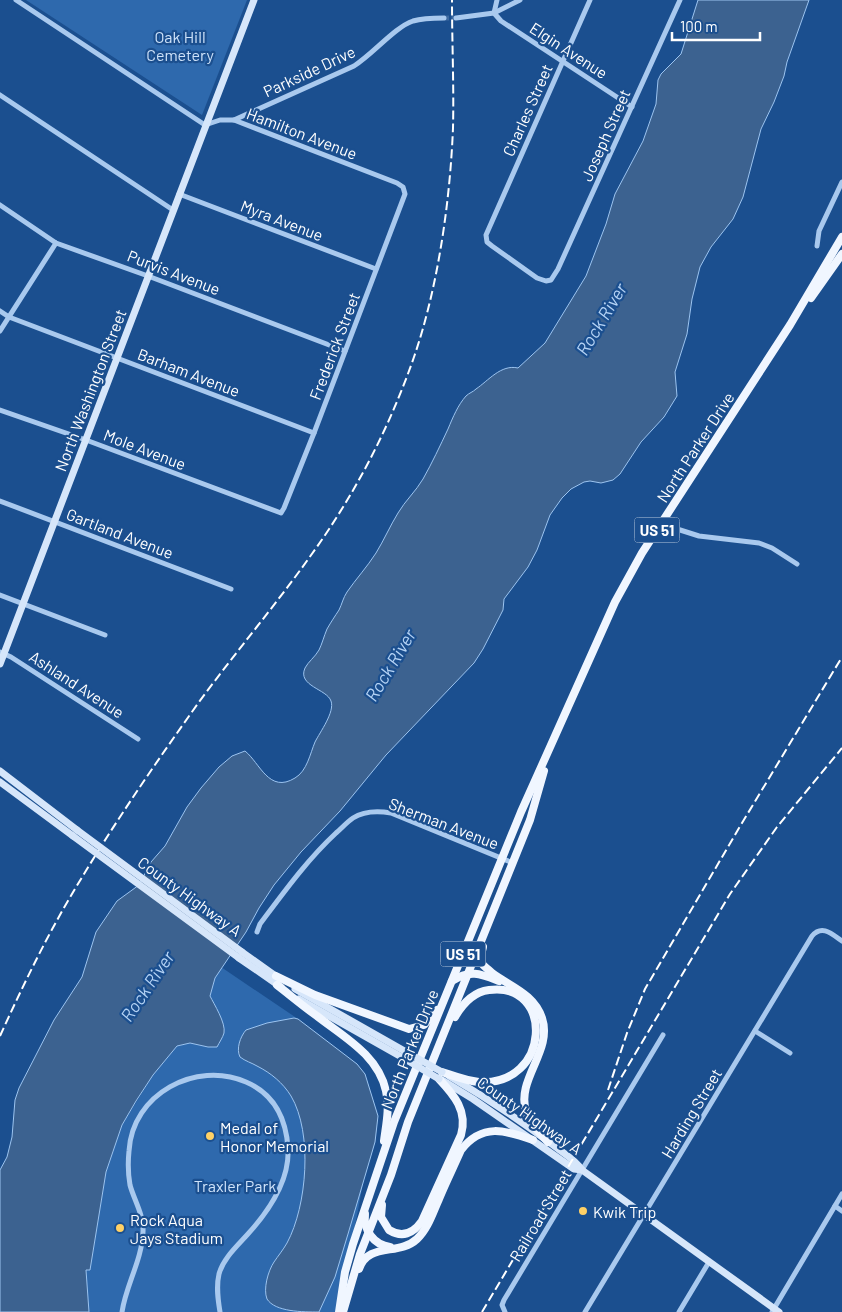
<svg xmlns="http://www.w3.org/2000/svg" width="842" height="1312" font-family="Barlow,sans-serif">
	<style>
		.green { fill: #2e69ad }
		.water { fill: #3c6290; stroke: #9cc4f0 }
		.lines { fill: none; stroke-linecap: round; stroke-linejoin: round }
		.street-tunnel { stroke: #3d69a0; stroke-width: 5; stroke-dasharray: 5 2.5; stroke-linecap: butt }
		.street { stroke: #a9c9ee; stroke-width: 5 }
		.secondary { stroke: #d6e6fa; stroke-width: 7 }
		.primary { stroke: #f0f6ff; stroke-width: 8 }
		.rail { stroke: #fff; stroke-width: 2; stroke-dasharray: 9 4; stroke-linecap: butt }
		.secondary-bridge { stroke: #d6e6fa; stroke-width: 7 }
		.poi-dot { fill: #ffd166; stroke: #1b4f8f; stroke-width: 2 }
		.labels { text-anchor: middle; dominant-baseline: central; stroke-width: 4.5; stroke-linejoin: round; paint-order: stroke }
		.shield { fill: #1b4f8f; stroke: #bbcadd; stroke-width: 1 }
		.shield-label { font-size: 15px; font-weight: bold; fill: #fff }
		.park-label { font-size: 16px; fill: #cfe3fa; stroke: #1b4f8f }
		.street-label { font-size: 16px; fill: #fff; stroke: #1b4f8f }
		.poi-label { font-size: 16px; fill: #fff; stroke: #1b4f8f; text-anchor: start }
		.water-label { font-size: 18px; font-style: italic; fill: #b5d3f5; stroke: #1b4f8f }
	</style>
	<rect width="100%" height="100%" fill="#1b4f8f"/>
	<g class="green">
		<path d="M26,0H247L202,115Z"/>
		<path d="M221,967L298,1019L357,1064L365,1074L378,1116L375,1142L363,1183L339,1312H89L86,1269L90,1270L106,1172L122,1125L153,1075L177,1046L190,1043L208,1047L221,1019L210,996L215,978Z"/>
	</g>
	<g class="water">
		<path d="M698,0H809L787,62L784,76L774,102L761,129L743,197L733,219L711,247L700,267L692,299L687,334L675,372L677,396L664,417L641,442L620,474L613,480L601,483L590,481L584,482L571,489L562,498L550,515L537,550L528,567L504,599L503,610L483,649L474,663L386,755L340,811L301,852L274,885L259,908L246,932L215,978L210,996C214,1004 226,1023 224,1033C223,1037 219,1043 217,1047H208L190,1043L177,1046L153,1075L136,1101L122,1125L106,1172L90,1270H86L89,1312H0V1170L7,1157L12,1137L15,1100L19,1088L54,1020L82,977L96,932L117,901L139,885L151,862L165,846L187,807L201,788L219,767L232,756L245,751C260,763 269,794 295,778C307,771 310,754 315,742C320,732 335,712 331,701C327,689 297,686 305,668C308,662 315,657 319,650C322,644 324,636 327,629C331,622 335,616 339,610C342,604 343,598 347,592C356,579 367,567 376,553C384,540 390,526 398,513C405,501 416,491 423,479C432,463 440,446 448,429C453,417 458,405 466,396C469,393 473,392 476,389C488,381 501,364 518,368L545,343L586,276L606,224L615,194L643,141L656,104L658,80L661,74L681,54Z"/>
		<path d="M294,1018L298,1019L357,1064L365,1074L378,1116L375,1142L348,1234L335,1277L319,1312C303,1312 275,1312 267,1299C263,1289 268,1271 274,1262C278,1256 283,1250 287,1243C307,1206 313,1133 291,1096C283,1083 271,1073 257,1066C252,1063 245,1061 240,1057C236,1049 240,1037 246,1030L267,1023Z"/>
	</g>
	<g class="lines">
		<path class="street-tunnel" d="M444,18H456"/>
		<g class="street">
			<path d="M497,0L494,13L501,21L632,107"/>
			<path d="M590,0L486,235L487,242L492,246L537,278L546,281L551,280L558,269L680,0"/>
			<path d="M456,18L494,13L520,0"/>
			<path d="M0,95L173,210"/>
			<path d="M234,120L354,66C373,54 395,27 413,21C423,18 434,18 444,18"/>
			<path d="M179,194L376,269"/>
			<path d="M0,205L56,243L148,276L345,351"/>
			<path d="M817,246L819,231L842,182"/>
			<path d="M0,311L9,317L314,433"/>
			<path d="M0,331L56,243"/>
			<path d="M0,410L86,440L281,513L284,508L314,433L405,194L403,187L397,183L234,120H220L205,125L16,0"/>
			<path d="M0,501L231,589"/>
			<path d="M664,520L677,529L699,536L759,543L772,548L797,564"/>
			<path d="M0,595L105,635"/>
			<path d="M0,652L11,657L138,739"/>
			<path d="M257,932L260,924C284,892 307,860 336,833C342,828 347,822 353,818C364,811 379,811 391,813L513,863"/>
			<path d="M755,1031L790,1053"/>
			<path d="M835,1206L842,1211"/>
			<path d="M122,1312C126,1285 142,1260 143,1232C144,1215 134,1200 130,1185C128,1174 128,1161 129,1151C132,1094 196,1060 246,1082C274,1094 286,1118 288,1148C290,1181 268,1212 247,1235C236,1247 223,1259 219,1274C216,1287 218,1300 220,1312"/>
			<path d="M505,1312L502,1305L504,1300L663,1035"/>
			<path d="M585,1312L812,936C822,924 832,934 842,941"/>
			<path d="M679,1312L709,1262"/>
			<path d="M772,1312L842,1194"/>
		</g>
		<g class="secondary">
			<path d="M0,664L254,0"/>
			<path d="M0,771L77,830"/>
			<path d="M0,782L73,836"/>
			<path d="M242,952L280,979"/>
			<path d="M239,958L281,987"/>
			<path d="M295,989L408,1053"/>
			<path d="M299,999L405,1059"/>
			<path d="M449,1076C485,1097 520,1120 553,1145C563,1153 575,1159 582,1170L779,1312"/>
			<path d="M442,1080L473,1099L574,1169L582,1170"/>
		</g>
		<g class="primary">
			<path d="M811,298L842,254"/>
			<path d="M483,947C482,952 479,958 481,962C483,966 489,970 492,973C511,987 534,994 542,1018C553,1051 516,1079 526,1111C529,1123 540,1133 548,1142"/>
			<path d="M276,976L315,995L409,1029L424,1025L437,1010"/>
			<path d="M452,981C470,969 481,974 499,981"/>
			<path d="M277,985C290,995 303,1006 317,1016C344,1037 378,1055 386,1091C390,1108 386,1125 384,1141"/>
			<path d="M442,1072C454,1076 467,1081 479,1082C551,1087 555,981 489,990C473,992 463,1003 455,1017"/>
			<path d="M382,1205L381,1217L389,1230C402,1238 413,1234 422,1221L461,1135C468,1111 454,1095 439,1079"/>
			<path d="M365,1214C363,1230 374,1245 390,1247"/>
			<path d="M359,1269C368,1242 399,1256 417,1239C428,1229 433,1212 439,1199C446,1182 454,1166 461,1150C482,1123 505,1130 533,1140"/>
			<path d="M339,1312L345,1272L353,1244L394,1122L521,812L615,602L642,553L790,325L842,237"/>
			<path d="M343,1312L360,1254L391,1175L408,1122L530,820L544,771"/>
		</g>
		<g class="rail">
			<path d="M0,1036C20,992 41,948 65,906C106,835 152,768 199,702C235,653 274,607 309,558C354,496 389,429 414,357C438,287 450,202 453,128C454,86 452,43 452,0"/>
			<path d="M608,1090L627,1033L645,989L739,828L842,657"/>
			<path d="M482,1312L730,894L777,827L842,748"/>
		</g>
		<g class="secondary-bridge">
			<path d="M77,830L242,952"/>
			<path d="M73,836L239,958"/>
			<path d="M408,1053L442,1072"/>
			<path d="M405,1059L439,1079"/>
		</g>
	</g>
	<g class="poi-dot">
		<circle cx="210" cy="1136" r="5"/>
		<circle cx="583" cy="1211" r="5"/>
		<circle cx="120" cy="1228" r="5"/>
	</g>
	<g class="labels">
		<g class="shield">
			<rect x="634.5" y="517.5" width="45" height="25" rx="4"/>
			<rect x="440.5" y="941.5" width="45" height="25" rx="4"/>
		</g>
		<g class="shield-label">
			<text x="657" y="530">US 51</text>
			<text x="463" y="954">US 51</text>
		</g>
		<g class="park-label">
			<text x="180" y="36">Oak Hill<tspan x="180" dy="18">Cemetery</tspan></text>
			<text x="235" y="1185">Traxler Park</text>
		</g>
		<g class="street-label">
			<text transform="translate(569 50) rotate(33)">Elgin Avenue</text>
			<text transform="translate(309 71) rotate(-25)">Parkside Drive</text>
			<text transform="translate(527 110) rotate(-66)">Charles Street</text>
			<text transform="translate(302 133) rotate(21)">Hamilton Avenue</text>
			<text transform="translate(605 135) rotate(-66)">Joseph Street</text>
			<text transform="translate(282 220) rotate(21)">Myra Avenue</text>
			<text transform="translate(174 272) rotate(21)">Purvis Avenue</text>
			<text transform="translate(334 346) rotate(-69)">Frederick Street</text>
			<text transform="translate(189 372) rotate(21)">Barham Avenue</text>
			<text transform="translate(90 390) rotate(-69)">North Washington Street</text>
			<text transform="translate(695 447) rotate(-57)">North Parker Drive</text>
			<text transform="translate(145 449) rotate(21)">Mole Avenue</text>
			<text transform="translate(120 533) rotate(21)">Gartland Avenue</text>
			<text transform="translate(77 684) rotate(33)">Ashland Avenue</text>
			<text transform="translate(444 823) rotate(21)">Sherman Avenue</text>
			<text transform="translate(190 896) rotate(36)">County Highway A</text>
			<text transform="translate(409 1049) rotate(-68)">North Parker Drive</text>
			<text transform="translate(691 1113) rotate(-59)">Harding Street</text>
			<text transform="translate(530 1115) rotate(35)">County Highway A</text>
			<text transform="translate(540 1215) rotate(-59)">Railroad Street</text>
		</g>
		<g class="poi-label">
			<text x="220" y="1127">Medal of<tspan x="220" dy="18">Honor Memorial</tspan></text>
			<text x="593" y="1211">Kwik Trip</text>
			<text x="130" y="1219">Rock Aqua<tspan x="130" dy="18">Jays Stadium</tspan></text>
		</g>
		<g class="water-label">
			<text transform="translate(601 319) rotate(-59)">Rock River</text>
			<text transform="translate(390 665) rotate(-59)">Rock River</text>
			<text transform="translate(147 986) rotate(-56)">Rock River</text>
		</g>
	</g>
	<path d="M672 32v8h88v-8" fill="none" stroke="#ffffff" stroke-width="2.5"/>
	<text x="680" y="32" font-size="15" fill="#ffffff" stroke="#1b4f8f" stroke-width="4" paint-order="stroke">100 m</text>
</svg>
